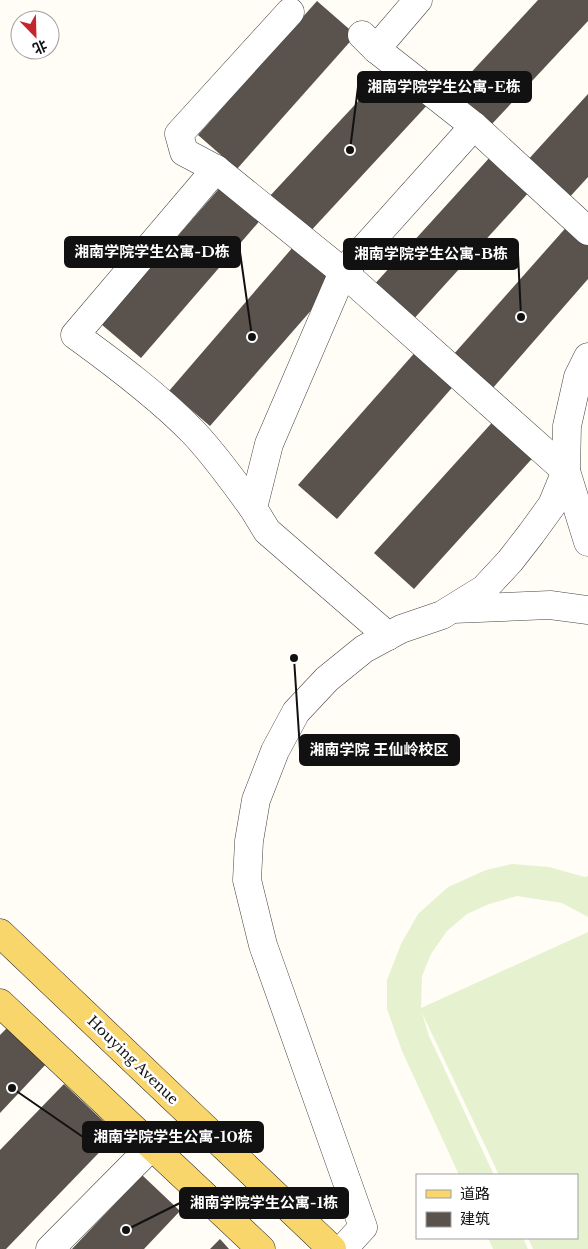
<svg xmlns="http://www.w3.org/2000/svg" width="588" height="1249" font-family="'Libre Baskerville','Noto Sans SC',serif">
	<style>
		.pitch { fill: #e6f2cf }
		.building { fill: #5a524d }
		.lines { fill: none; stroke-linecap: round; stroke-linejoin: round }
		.minor-casing { stroke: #444; stroke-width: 29 }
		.major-casing { stroke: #222; stroke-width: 29 }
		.minor { stroke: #fff; stroke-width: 28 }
		.major { stroke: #f9d66b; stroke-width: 28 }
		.labels { text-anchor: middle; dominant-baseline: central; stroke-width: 5; stroke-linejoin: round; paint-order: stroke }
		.street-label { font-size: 14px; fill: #111; stroke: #fff }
		.leader { fill: none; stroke: #111; stroke-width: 2 }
		.callout-dot { fill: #111; stroke: #fff; stroke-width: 2 }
		.callout { fill: #111; stroke: #111; stroke-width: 2 }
		.callout-label { font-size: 15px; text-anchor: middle; font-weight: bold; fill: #fff }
	</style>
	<rect width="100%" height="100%" fill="#fffdf5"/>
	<g class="pitch">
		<path d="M512,864L549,867L585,877L588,876V917L562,903L517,896L489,904L467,914L447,931L431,954L422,976L421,1008L588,932V1249H533L528,1238H577V1175H499L422,1013L429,1036L494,1175H459L402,1051L387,1009V980L401,944L418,914L448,887L486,870Z"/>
		<path d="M488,1238H523L528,1249H493Z"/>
	</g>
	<g class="building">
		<path d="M538,0H588V21L491,125L454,91Z"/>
		<path d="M317,1L356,35L237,169L198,135Z"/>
		<path d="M392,65L431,101L307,235L268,198Z"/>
		<path d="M588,94V177L567,200L526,162Z"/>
		<path d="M491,156L530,191L411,322L372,287Z"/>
		<path d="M224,183L263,217L141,358L101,324Z"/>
		<path d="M570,223L588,240V279L492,389L453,355Z"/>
		<path d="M293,247L335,283L210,426L169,391Z"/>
		<path d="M418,349L457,382L337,519L298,485Z"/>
		<path d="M498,416L538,452L414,589L374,553Z"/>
		<path d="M8,1027L47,1063L0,1113V1035Z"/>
		<path d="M64,1084L117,1134L6,1249H0V1150Z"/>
		<path d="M142,1175L180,1211L144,1249H72Z"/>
		<path d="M220,1239L229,1249H210Z"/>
	</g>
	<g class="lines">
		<g class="minor-casing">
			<g id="minor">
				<path d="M290,12L179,134L184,152L216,169L343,272L566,471L588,542"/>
				<path d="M362,35L376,49L474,126"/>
				<path d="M376,49L418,0"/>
				<path d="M216,169L75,335C115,364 159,397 193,432C215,455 234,482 253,508"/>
				<path d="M453,609L550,605L588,610"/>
				<path d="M388,636L267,531L253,508L269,444L343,272L474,126L588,231"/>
				<path d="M50,1249L152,1146"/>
				<path d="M343,1249L363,1227L263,945L247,880L249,841L256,800L275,751L296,712L327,679L364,649L401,629L442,615L484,589L510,561L531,534L552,505L566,471L567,426L578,377L588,357"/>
			</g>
		</g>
		<g class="major-casing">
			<g id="major">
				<path d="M0,933L332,1249"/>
				<path d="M0,1003L261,1249"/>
			</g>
		</g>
		<use href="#minor" class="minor"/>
		<use href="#major" class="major"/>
	</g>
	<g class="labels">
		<g class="street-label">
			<text transform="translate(133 1060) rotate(44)">Houying Avenue</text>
		</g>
	</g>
	<path class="leader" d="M350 150L358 87M252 337L240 252M521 317L518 254M294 658L300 750M12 1088L83 1137M126 1230L180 1203"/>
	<g class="callout-dot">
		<circle cx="350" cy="150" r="5"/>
		<circle cx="252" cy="337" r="5"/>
		<circle cx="521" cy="317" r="5"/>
		<circle cx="294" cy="658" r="5"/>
		<circle cx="12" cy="1088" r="5"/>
		<circle cx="126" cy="1230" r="5"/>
	</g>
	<g class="callout">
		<rect x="358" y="72" width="173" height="30" rx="5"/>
		<rect x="65" y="237" width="175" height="30" rx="5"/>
		<rect x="344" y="239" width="174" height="30" rx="5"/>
		<rect x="300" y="735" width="159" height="30" rx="5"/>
		<rect x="83" y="1122" width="180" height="30" rx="5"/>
		<rect x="180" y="1188" width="168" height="30" rx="5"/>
	</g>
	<g class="callout-label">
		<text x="444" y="92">湘南学院学生公寓-E栋</text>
		<text x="152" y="257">湘南学院学生公寓-D栋</text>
		<text x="431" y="259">湘南学院学生公寓-B栋</text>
		<text x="379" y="755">湘南学院 王仙岭校区</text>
		<text x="173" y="1142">湘南学院学生公寓-10栋</text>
		<text x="264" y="1208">湘南学院学生公寓-1栋</text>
	</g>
	<rect x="416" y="1174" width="162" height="65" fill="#ffffff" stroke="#a0a0a0"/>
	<rect x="426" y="1190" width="25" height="8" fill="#f9d66b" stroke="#a0a0a0"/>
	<text x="460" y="1199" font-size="15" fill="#111111">道路</text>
	<rect x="426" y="1212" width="25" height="15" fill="#5a524d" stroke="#a0a0a0"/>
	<text x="460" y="1224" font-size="15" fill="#111111">建筑</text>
	<g transform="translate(35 35) rotate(157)"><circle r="24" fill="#ffffff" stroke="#a0a0a0"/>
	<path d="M0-4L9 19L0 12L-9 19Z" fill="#c4262e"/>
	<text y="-8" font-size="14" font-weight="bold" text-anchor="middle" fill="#111111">北</text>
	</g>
</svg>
